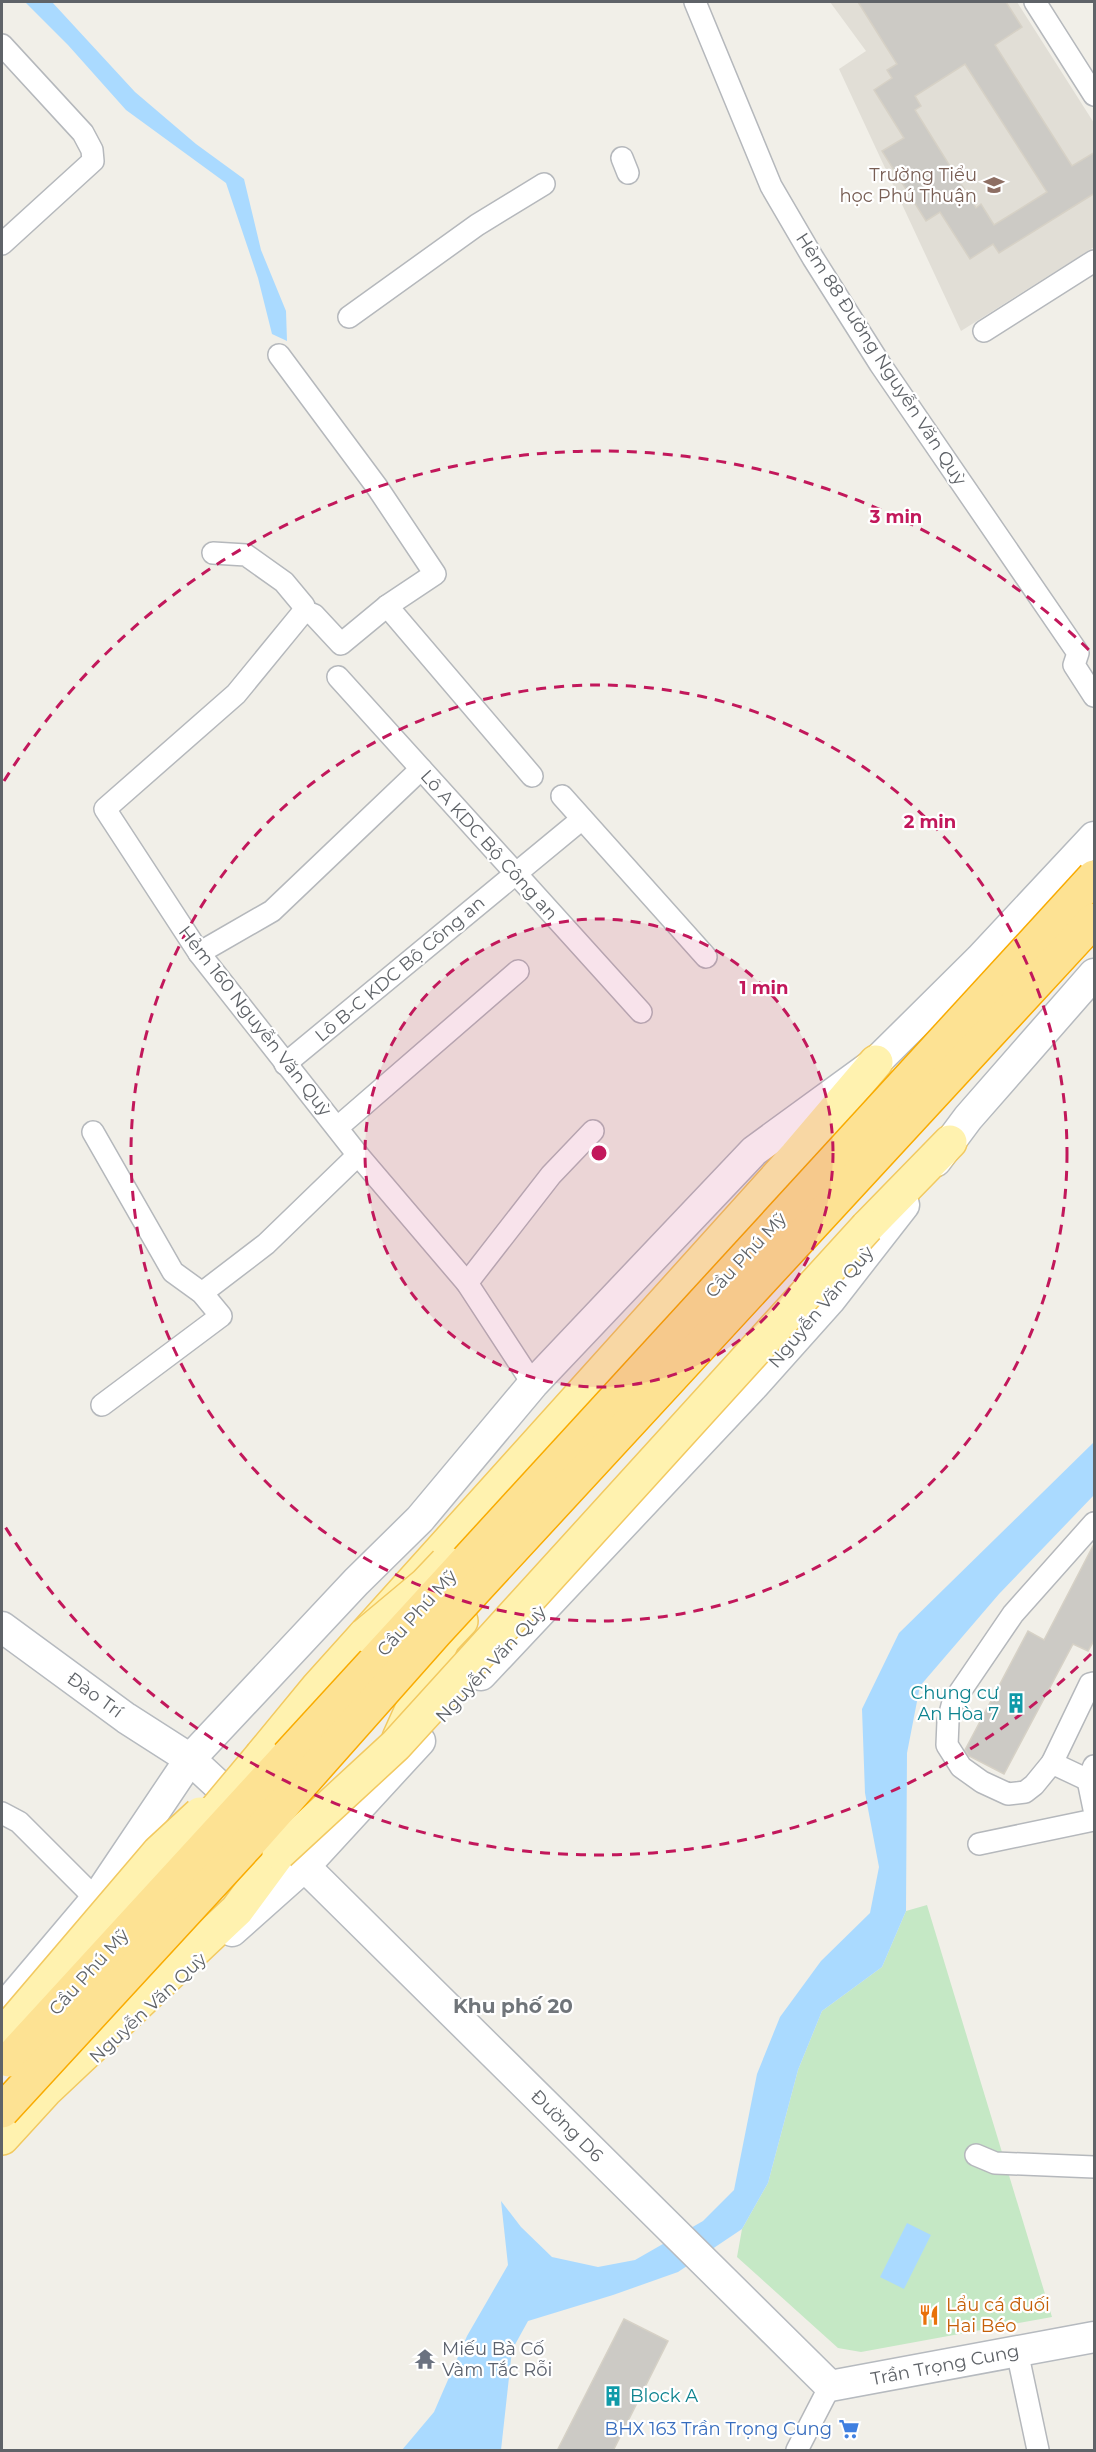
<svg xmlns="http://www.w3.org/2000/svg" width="1096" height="2452" font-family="Montserrat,sans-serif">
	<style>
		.education { fill: #e1ded6 }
		.green { fill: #c5e8c5 }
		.water { fill: #aadaff }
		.building { fill: #cccac5; stroke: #d6d1c6; stroke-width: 1.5; fill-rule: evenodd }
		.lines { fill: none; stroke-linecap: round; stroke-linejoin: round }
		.street-casing { stroke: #b5b8bc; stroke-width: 24 }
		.secondary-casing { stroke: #b6babf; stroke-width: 33 }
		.primary-casing { stroke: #f2c960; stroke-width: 36 }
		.street { stroke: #fff; stroke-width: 21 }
		.secondary { stroke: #fff; stroke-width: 30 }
		.primary { stroke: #fff2af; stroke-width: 33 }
		.primary-bridge-casing { stroke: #f2c960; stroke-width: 36; stroke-linecap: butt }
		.highway-bridge-casing { stroke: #f9ab00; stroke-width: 36; stroke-linecap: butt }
		.primary-bridge { stroke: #fff2af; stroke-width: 33 }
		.highway-bridge { stroke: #fde293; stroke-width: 33 }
		.ring { fill: none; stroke: #c2185b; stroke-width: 3; stroke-dasharray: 10 8 }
		.labels { text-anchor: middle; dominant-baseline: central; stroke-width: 4.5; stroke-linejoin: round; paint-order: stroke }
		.education-label { font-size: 18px; fill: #785e54; stroke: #fff; text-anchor: end }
		.street-label { font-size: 18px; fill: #5f6368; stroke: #fff }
		.culture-label { font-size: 18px; fill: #0d838f; stroke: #fff; text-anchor: end }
		.food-label { font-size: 18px; fill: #c56008; stroke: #fff; text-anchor: start }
		.worship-label { font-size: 18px; fill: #5b616d; stroke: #fff; text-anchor: start }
		.shop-label { font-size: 18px; fill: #366cbe; stroke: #fff; text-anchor: end }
		.neighbourhood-label { font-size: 20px; font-weight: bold; fill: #70757a; stroke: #fff }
		.centre { fill: #c2185b; stroke: #fff; stroke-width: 3 }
		.ring-label { font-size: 18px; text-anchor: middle; font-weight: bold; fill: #c2185b; stroke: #fff; stroke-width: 4.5; stroke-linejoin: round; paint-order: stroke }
	</style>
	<rect width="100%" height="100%" fill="#f1efe8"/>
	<path class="education" d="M830,2H1017L1094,123V247L961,331L839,69L866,51Z"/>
	<path class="green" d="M927,1905L1052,2317L861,2352L838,2348L737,2257L742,2229L768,2183L798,2070L822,2011L882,1967L906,1911Z"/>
	<g class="water">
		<path d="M25,2H52L135,92L196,144L244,179L261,250L286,311L287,341L272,334L258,278L226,183L126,110L68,45Z"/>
		<path d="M1094,1442V1495L999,1594L920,1686L907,1753L906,1911L882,1967L822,2011L798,2070L768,2183L742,2229L678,2272L613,2295L528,2321L512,2350L501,2450H402L434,2412L467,2336L508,2265L501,2201L521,2227L552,2257L598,2267L635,2260L703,2221L734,2190L757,2074L780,2017L821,1961L870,1913L879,1867L865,1793L862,1709L899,1633Z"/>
		<path d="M907,2223L931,2235L904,2289L880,2277Z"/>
	</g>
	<g class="building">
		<path d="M858,2H1006L1022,27L995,45L1072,166L1095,152V193L999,253L993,244L970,259L940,212L926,221L882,151L904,138L874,90L892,78L887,70L897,64ZM965,64L1047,192L994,225L981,204L976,208L915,110L921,106L915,96Z"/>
		<path d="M1095,1542V1639L1088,1651L1073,1644L1004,1774L969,1756L965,1750L1028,1631L1044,1640Z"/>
		<path d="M624,2319L668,2341L613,2451H557Z"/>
	</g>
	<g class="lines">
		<g class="street-casing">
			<g id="street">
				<path d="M695,2L771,186L813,258L880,364L1078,653L1074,665L1094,696"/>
				<path d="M1035,2L1094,95"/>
				<path d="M2,45L83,133L92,150L93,161L2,244"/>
				<path d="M622,158L628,173"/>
				<path d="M349,317L477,225L544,184"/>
				<path d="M984,331L1094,261"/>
				<path d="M279,355L377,487L435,574L387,606L341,644L314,615L304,611L236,694L105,809L199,953L358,1155L467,1283L533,1384"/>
				<path d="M213,553L246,555L284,582L304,606V611"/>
				<path d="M387,606L532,776"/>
				<path d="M338,677L641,1012"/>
				<path d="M562,796L706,957"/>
				<path d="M199,953L272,911L421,769"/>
				<path d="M285,1064L582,819"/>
				<path d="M338,1127L518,971"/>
				<path d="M93,1132L173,1272L202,1293L221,1316L102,1405"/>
				<path d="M467,1283L551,1175L593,1131"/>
				<path d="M202,1293L266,1244L358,1155"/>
				<path d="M1052,1763L1090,1684L1094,1683"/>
				<path d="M1094,1766L1088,1780L1094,1809"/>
				<path d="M1088,1780L1052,1763L1034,1785L1025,1792L1008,1794L982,1782L961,1767L947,1745L948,1721L953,1702L1013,1614L1094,1523"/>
				<path d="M2,1813L19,1822L96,1899"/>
				<path d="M979,1844L1094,1820"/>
				<path d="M976,2155L995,2163L1094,2167"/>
				<path d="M1017,2351L1038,2450"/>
				<path d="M797,2450L830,2386"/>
			</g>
		</g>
		<g class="secondary-casing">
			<g id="secondary">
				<path d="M936,1161L968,1118L1094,974"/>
				<path d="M2,1627L126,1718L190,1759L246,1811"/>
				<path d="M481,1675L754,1385L830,1300L904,1205"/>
				<path d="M290,1852L830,2386L1094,2337"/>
				<path d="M232,1931L305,1866L420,1741"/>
				<path d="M2,2010L96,1899L190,1759L356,1582L420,1519L533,1384L754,1151L876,1062L980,959L1094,837"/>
			</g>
		</g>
		<g class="primary-casing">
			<g id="primary">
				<path d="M867,1227L950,1142"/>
				<path d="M399,1738L443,1640L461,1621"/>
				<path d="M262,1755L318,1687L796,1156L876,1062"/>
				<path d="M2,2138L45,2091L237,1910L279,1853"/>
			</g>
		</g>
		<use href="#street" class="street"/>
		<use href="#secondary" class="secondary"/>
		<use href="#primary" class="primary"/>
		<g class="primary-bridge-casing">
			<g id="primary-bridge">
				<path d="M365,1635L426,1584L446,1563"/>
				<path d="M190,1841L262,1755"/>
				<path d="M279,1853L396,1745L867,1227"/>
				<path d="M2,2036L159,1852L200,1814"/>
			</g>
		</g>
		<g class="highway-bridge-casing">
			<g id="highway-bridge">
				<path d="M9,2060L1094,877"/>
				<path d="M2,2111L248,1844L436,1632L1094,920"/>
			</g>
		</g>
		<use href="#primary-bridge" class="primary-bridge"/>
		<use href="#highway-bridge" class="highway-bridge"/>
	</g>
	<circle cx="599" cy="1153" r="234" fill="#c2185b" fill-opacity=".12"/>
	<g class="ring">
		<circle cx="599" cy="1153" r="234"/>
		<circle cx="599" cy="1153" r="468"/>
		<path d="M1091 1654A702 702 0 0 1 4 1525M4 781A702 702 0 0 1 1091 652"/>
	</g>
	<defs>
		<g id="school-bare" transform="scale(1.62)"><path d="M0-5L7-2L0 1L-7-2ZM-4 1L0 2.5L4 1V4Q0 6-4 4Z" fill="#8d6e63" stroke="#fff" stroke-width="2.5" paint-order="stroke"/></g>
		<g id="building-bare" transform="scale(1.62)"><path d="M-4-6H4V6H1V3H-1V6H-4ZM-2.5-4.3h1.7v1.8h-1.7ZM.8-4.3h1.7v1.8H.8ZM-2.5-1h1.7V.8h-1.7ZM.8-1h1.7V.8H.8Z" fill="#0f9aa8" stroke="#fff" stroke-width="2.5" paint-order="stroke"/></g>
		<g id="restaurant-bare" transform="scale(1.62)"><path d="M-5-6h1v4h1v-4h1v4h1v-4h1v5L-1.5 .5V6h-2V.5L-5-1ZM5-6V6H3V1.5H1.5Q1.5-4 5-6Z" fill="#e8710a" stroke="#fff" stroke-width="2.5" paint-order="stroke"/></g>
		<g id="temple-bare" transform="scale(1.62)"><path d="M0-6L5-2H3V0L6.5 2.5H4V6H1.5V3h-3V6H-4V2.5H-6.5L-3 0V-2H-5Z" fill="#6b7280" stroke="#fff" stroke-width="2.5" paint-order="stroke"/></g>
		<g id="supermarket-bare" transform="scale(1.62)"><path d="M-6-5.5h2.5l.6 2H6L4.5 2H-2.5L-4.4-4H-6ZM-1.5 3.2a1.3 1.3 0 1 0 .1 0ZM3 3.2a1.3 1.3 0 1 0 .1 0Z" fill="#3f7fe0" stroke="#fff" stroke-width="2.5" paint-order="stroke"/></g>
	</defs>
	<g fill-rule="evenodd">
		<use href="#school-bare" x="994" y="185"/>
		<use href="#building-bare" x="1016" y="1703"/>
		<use href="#restaurant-bare" x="929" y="2315"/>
		<use href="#temple-bare" x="425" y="2359"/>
		<use href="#building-bare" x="613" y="2396"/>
		<use href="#supermarket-bare" x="849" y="2429"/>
	</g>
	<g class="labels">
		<g class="education-label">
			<text x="977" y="175">Trường Tiểu<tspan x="977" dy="21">học Phú Thuận</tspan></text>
		</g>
		<g class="street-label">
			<text transform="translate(881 359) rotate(57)">Hẻm 88 Đường Nguyễn Văn Quỳ</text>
			<text transform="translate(489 845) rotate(48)">Lô A KDC Bộ Công an</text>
			<text transform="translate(400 969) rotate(-40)">Lô B-C KDC Bộ Công an</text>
			<text transform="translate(255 1021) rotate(52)">Hẻm 160 Nguyễn Văn Quỳ</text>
			<text transform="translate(746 1255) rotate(-47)">Cầu Phú Mỹ</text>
			<text transform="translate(821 1307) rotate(-50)">Nguyễn Văn Quỳ</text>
			<text transform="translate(417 1613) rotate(-48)">Cầu Phú Mỹ</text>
			<text transform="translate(491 1664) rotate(-47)">Nguyễn Văn Quỳ</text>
			<text transform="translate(95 1695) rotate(36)">Đào Trí</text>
			<text transform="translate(89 1972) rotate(-48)">Cầu Phú Mỹ</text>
			<text transform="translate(148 2008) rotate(-43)">Nguyễn Văn Quỳ</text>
			<text transform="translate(567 2126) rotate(45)">Đường D6</text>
			<text transform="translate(945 2365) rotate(-11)">Trần Trọng Cung</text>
		</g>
		<g class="culture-label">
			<text x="999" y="1693">Chung cư<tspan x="999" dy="21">An Hòa 7</tspan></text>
			<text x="630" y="2396" text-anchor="start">Block A</text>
		</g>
		<g class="food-label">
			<text x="946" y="2305">Lẩu cá đuối<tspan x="946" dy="21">Hai Béo</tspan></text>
		</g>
		<g class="worship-label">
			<text x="442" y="2349">Miếu Bà Cố<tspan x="442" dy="21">Vàm Tắc Rỗi</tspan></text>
		</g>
		<g class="shop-label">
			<text x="832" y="2429">BHX 163 Trần Trọng Cung</text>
		</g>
		<g class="neighbourhood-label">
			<text x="513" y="2006">Khu phố 20</text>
		</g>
	</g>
	<circle cx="599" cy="1153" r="9" class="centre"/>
	<g class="ring-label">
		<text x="896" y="523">3 min</text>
		<text x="930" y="828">2 min</text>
		<text x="764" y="994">1 min</text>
	</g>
	<rect width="1096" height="2452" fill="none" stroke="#5f6368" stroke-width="6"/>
</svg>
